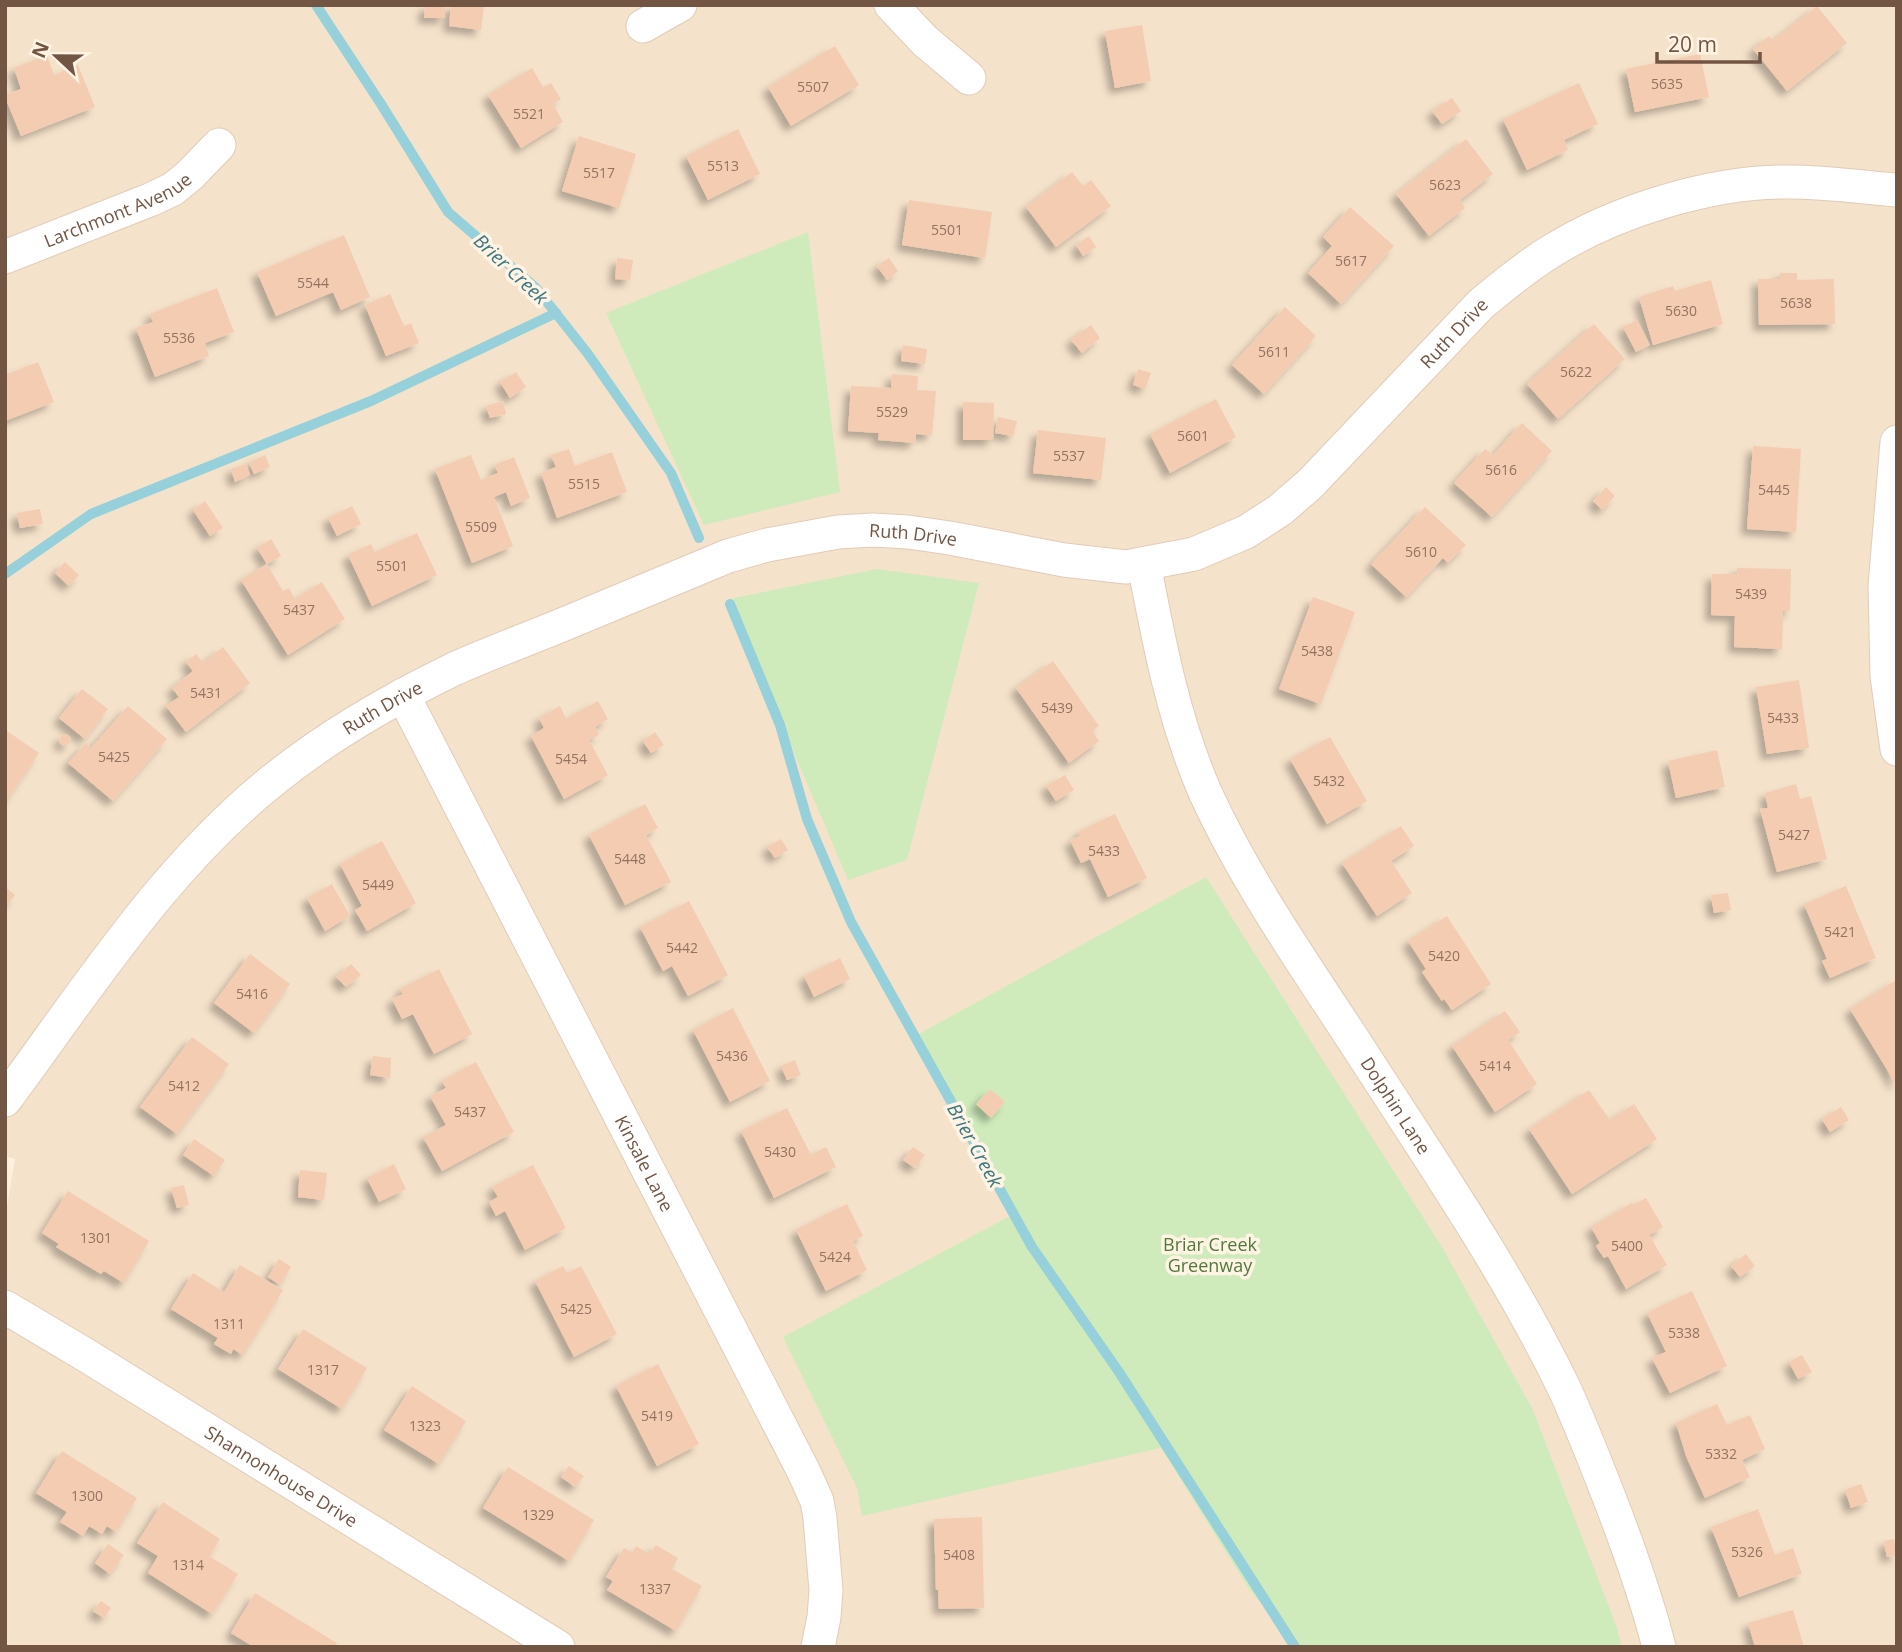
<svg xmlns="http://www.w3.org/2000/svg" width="1902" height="1652" font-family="'Open Sans',sans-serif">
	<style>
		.residential { fill: #f5e2ca }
		.green { fill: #cfebbb }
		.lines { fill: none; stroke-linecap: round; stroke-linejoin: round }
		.stream { stroke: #96d0da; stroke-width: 10 }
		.building { fill: #f4ccb2; filter: url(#shadow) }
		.minor-casing { stroke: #e1ccb8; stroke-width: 35 }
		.minor { stroke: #fff; stroke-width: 33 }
		.labels { text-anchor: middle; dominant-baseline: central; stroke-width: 7; stroke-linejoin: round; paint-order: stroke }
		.number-label { font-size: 14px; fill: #937360 }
		.street-label { font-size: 18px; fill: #735544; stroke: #fff4e4 }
		.park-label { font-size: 18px; fill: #4f7a3c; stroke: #fff4e4 }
		.water-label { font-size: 19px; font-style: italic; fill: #3b7782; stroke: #fff4e4 }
	</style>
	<defs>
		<filter id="shadow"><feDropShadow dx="-6" dy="6" stdDeviation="3.5" flood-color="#0004"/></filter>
	</defs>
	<rect width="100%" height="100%" fill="#fef0dc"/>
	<path class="residential" d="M5,5H1897V1647H5V1218L15,1159L5,1156Z"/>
	<g class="green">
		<path d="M808,232L840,492L704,525L606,313Z"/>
		<path d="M877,569L979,583L907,860L848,880L729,599Z"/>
		<path d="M1206,877L1442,1247L1532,1408L1616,1625L1622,1647H1296L1247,1586L1161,1448L862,1516L857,1488L783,1337L1014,1214L915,1036Z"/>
	</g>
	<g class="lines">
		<g class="stream">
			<path d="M316,5L381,104L448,212L536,288L588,354L671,473L699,538"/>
			<path d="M5,574L91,514L371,401L556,313"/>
			<path d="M730,604L780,725L807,819L851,922L1032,1247L1119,1372L1295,1647"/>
		</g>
	</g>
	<g class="building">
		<path d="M425,5H445V18H424Z"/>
		<path d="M451,5H484L481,30L449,26Z"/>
		<path d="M1817,6L1847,43L1787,91L1753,49L1769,36L1773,41Z"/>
		<path d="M1142,25L1151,81L1115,88L1105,31Z"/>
		<path d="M835,46L859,85L791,126L768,87Z"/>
		<path d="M1700,54L1709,97L1635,112L1626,69Z"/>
		<path d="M47,55L54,75L78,65L95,107L21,136L5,97V95L21,89L14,68Z"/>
		<path d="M532,68L543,87L551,83L561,99L553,104L563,122L521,148L488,95Z"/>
		<path d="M1579,83L1598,124L1564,140L1568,150L1527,170L1503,119Z"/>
		<path d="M1452,98L1461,111L1442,124L1432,111Z"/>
		<path d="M738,129L760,174L708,200L686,156Z"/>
		<path d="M579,136L636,154L619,208L562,191Z"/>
		<path d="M1466,139L1493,174L1460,200L1465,208L1429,236L1396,194Z"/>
		<path d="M1072,172L1083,186L1091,180L1111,206L1056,247L1026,207Z"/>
		<path d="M909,200L992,212L985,258L902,245Z"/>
		<path d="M1350,207L1394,246L1341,304L1308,273L1332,246L1323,237Z"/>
		<path d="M344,235L370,297L341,310L333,292L276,316L257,272Z"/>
		<path d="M1089,236L1096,247L1083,256L1076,245Z"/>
		<path d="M617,258L633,260L630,280L615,279Z"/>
		<path d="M889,258L898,271L887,280L877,266Z"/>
		<path d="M1780,273H1797V280L1834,279L1835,324L1759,325L1758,279H1780Z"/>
		<path d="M1711,280L1723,324L1653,345L1639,297L1673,286L1675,291Z"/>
		<path d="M217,288L234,332L205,343L209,356L155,377L136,328L153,322L150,314Z"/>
		<path d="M390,294L404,326L411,323L419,343L386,356L365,305Z"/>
		<path d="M1285,307L1316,336L1264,394L1232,365Z"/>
		<path d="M1637,320L1650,345L1636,352L1623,327Z"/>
		<path d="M1594,324L1625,359L1558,419L1527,384Z"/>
		<path d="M1091,325L1100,338L1082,353L1071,340Z"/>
		<path d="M903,345L927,349L925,364L901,361Z"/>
		<path d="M38,362L54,402L5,421V375Z"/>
		<path d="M1138,369L1151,373L1145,389L1133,385Z"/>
		<path d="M516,372L526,387L510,398L500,382Z"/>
		<path d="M892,374L918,376L917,390L936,391L932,435L916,434L915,443L878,440L879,433L848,431L851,386L891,388Z"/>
		<path d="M1216,399L1236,437L1170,473L1150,434Z"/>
		<path d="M503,401L506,414L490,418L486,406Z"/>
		<path d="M963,402L994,403L993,440H963Z"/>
		<path d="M998,417L1017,421L1013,436L995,433Z"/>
		<path d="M1522,423L1552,451L1492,517L1454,483L1485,449L1493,455Z"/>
		<path d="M1038,430L1106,438L1101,480L1033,473Z"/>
		<path d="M1753,446L1801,449L1796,532L1747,529Z"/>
		<path d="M569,449L575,466L612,452L627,492L557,518L541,473L556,467L551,455Z"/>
		<path d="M265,455L270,467L254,474L249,462Z"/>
		<path d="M471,455L481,480L498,473L495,465L514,457L530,498L511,506L506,492L494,497L513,546L472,563L435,469Z"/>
		<path d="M246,464L250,475L235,482L231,469Z"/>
		<path d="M1606,487L1615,496L1602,510L1593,501Z"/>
		<path d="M205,501L223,528L210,536L193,510Z"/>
		<path d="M352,506L361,524L337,536L328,518Z"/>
		<path d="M1425,507L1466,545L1448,563L1443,558L1406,597L1371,564Z"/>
		<path d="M40,509L43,524L20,528L17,513Z"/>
		<path d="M417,533L437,575L372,606L348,555L371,544L375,552Z"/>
		<path d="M271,539L281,556L267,564L257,548Z"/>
		<path d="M65,562L79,575L69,586L55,573Z"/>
		<path d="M267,564L283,591L289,588L295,599L322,582L345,619L288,655L241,580Z"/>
		<path d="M1737,568L1791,569L1790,611H1783L1782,649L1734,647L1735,616L1711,615L1712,574H1737Z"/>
		<path d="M1313,597L1355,612L1321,704L1279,689Z"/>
		<path d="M223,647L250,683L186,732L166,706L179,697L172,688L193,671L186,662L196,654L203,663Z"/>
		<path d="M1053,661L1099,726L1092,731L1099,741L1069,763L1016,688Z"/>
		<path d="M1799,680L1809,748L1767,754L1756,687Z"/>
		<path d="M82,689L108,709L85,739L59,718Z"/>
		<path d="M598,701L608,719L595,727L599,735L589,740L608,775L564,799L531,736L544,728L539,718L560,706L566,719Z"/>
		<path d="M128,706L167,739L113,801L68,763L86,743L91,748Z"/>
		<path d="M7,731L39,753L5,803V733Z"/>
		<path d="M655,732L664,745L651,753L643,741Z"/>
		<circle cx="65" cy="740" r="5.5"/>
		<path d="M1330,737L1367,801L1327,824L1290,759Z"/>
		<path d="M1717,750L1725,787L1676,798L1668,761Z"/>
		<path d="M1065,775L1074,790L1056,801L1046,786Z"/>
		<path d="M1796,784L1800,799L1811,796L1827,859L1777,872L1760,809L1768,808L1765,793Z"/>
		<path d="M645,804L658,828L646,835L671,882L625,905L589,835Z"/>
		<path d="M1115,814L1147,878L1108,897L1090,859L1081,863L1070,840L1080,836L1078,832Z"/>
		<path d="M1401,826L1414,846L1391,861L1412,893L1377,916L1342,863Z"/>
		<path d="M781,839L788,850L775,858L767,847Z"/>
		<path d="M382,841L416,903L367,931L355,910L362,906L340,864Z"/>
		<path d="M332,884L350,916L325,931L307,898Z"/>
		<path d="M1846,886L1876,958L1830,978L1822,961L1827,959L1804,904Z"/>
		<path d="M5,887L15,895L5,907Z"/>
		<path d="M1728,893L1731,910L1714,913L1711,895Z"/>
		<path d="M689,901L728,975L688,996L672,966L663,971L640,927Z"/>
		<path d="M1447,916L1491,984L1452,1010L1444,999L1442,1001L1422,972L1426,969L1408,941Z"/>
		<path d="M250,954L290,984L254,1033L214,1003Z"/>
		<path d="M840,958L850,979L814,997L804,976Z"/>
		<path d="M351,964L361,975L346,987L336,977Z"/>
		<path d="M439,969L472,1034L434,1054L413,1014L402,1019L392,999L403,994L400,989Z"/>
		<path d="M1896,980L1897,982V1086L1850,1009Z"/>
		<path d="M733,1008L770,1081L730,1102L693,1030Z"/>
		<path d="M1505,1011L1520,1032L1508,1040L1537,1084L1495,1112L1452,1046Z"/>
		<path d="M192,1037L229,1064L177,1134L140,1107Z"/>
		<path d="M373,1056L391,1058L390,1078L370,1075Z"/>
		<path d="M795,1060L801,1075L787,1080L781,1066Z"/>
		<path d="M476,1062L514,1132L442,1171L423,1137L446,1125L430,1096L446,1088L442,1081Z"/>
		<path d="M990,1089L1005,1102L991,1118L976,1104Z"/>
		<path d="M1589,1090L1610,1120L1634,1104L1657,1139L1572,1194L1529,1129Z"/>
		<path d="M1841,1107L1849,1120L1830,1132L1822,1119Z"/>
		<path d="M787,1108L811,1155L826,1147L836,1167L774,1198L741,1131Z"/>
		<path d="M194,1139L225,1160L214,1176L183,1155Z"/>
		<path d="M913,1147L925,1155L915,1168L903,1160Z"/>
		<path d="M394,1164L406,1189L379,1202L367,1178Z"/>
		<path d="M533,1165L566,1228L525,1250L505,1211L496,1216L489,1202L498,1197L492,1187Z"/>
		<path d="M300,1170L327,1173L324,1200L298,1197Z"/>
		<path d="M184,1185L189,1205L177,1208L171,1188Z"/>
		<path d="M68,1191L149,1241L124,1283L104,1271L101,1274L56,1247L59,1244L42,1233Z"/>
		<path d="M1646,1198L1663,1227L1649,1235L1667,1265L1626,1289L1608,1256L1604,1258L1596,1246L1600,1243L1591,1227L1632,1203L1633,1205Z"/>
		<path d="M847,1204L863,1236L853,1241L867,1270L826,1291L796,1230Z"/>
		<path d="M1746,1254L1755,1266L1740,1277L1731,1266Z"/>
		<path d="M279,1259L291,1267L280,1285L268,1277Z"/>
		<path d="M240,1265L283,1290L243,1355L233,1349L231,1354L214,1344L218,1338L171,1309L193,1273L224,1292Z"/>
		<path d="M563,1266L567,1273L581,1266L617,1334L574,1357L535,1281Z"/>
		<path d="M1692,1291L1727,1366L1670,1393L1652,1358L1666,1352L1647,1313Z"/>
		<path d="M303,1329L367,1368L342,1409L278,1369Z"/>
		<path d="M1802,1355L1812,1372L1798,1379L1789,1362Z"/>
		<path d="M658,1364L699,1444L657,1466L616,1386Z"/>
		<path d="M412,1386L466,1421L439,1464L384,1430Z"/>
		<path d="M1717,1404L1727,1425L1750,1415L1765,1449L1742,1460L1750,1477L1705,1498L1686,1456L1676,1423Z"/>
		<path d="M62,1451L137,1498L116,1532L107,1526L102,1534L89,1526L83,1536L60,1522L67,1512L36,1493Z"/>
		<path d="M569,1466L584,1476L575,1487L561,1477Z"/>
		<path d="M508,1467L594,1520L569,1561L483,1508Z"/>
		<path d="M1861,1484L1868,1502L1851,1508L1845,1490Z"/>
		<path d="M163,1502L220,1539L209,1556L238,1574L212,1614L148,1573L158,1556L137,1543Z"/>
		<path d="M1758,1509L1775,1555L1793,1548L1802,1574L1739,1597L1711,1527Z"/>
		<path d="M982,1517L984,1608L939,1609L938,1590H936L934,1519Z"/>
		<path d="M1894,1539L1897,1555L1887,1557L1884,1541Z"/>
		<path d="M108,1544L124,1555L110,1574L95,1563Z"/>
		<path d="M656,1545L678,1558L672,1569L702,1586L676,1631L607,1590L613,1581L606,1577L624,1548L632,1553L636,1546L650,1554Z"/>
		<path d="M255,1593L337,1643L335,1647H254L231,1633Z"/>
		<path d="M101,1601L111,1608L104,1618L93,1611Z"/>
		<path d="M1793,1610L1804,1647H1755L1748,1623Z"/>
	</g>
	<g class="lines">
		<g class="minor-casing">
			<g id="minor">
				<path d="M891,5L925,41L969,78"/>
				<path d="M643,26L680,5"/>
				<path id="s1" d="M5,257L152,199L173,189L190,175L219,145"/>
				<path d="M1897,442L1885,586L1887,676L1897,749"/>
				<path id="s2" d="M1144,564C1159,642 1173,718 1205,792C1246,882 1304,964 1358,1047C1430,1159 1507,1270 1565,1390C1581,1425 1595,1461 1609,1497C1628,1546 1646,1596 1659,1647"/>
				<path id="s3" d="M403,695L803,1470L817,1501L820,1518L826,1590L824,1617L818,1647"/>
				<path id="s4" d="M5,1100C88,988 167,863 277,777C331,734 392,699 454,669C487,654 523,641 557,627C614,603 671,580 728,556L767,545L838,532L873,530L908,532L950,538L1064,560L1126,567L1194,554L1246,532L1280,510L1310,484L1481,304C1503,286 1525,267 1550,252C1615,211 1712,181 1790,182C1825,182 1861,187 1897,190"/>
				<path id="s5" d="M5,1307L84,1354L558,1647"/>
			</g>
		</g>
		<use href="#minor" class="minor"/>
	</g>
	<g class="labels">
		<g class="number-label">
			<text x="1667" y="83">5635</text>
			<text x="813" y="86">5507</text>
			<text x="529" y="113">5521</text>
			<text x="723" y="165">5513</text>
			<text x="599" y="172">5517</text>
			<text x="1445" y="184">5623</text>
			<text x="947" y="229">5501</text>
			<text x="1351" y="260">5617</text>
			<text x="313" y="282">5544</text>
			<text x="1796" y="302">5638</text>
			<text x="1681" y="310">5630</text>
			<text x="179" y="337">5536</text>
			<text x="1274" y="351">5611</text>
			<text x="1576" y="371">5622</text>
			<text x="892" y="411">5529</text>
			<text x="1193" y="435">5601</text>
			<text x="1069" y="455">5537</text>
			<text x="1501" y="469">5616</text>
			<text x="584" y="483">5515</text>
			<text x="1774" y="489">5445</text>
			<text x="481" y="526">5509</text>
			<text x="1421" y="551">5610</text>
			<text x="392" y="565">5501</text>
			<text x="1751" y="593">5439</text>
			<text x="299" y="609">5437</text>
			<text x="1317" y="650">5438</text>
			<text x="206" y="692">5431</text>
			<text x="1057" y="707">5439</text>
			<text x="1783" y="717">5433</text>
			<text x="114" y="756">5425</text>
			<text x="571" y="758">5454</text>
			<text x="1329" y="780">5432</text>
			<text x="1794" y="834">5427</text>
			<text x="1104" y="850">5433</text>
			<text x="630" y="858">5448</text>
			<text x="378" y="884">5449</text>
			<text x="1840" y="931">5421</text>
			<text x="682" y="947">5442</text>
			<text x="1444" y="955">5420</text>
			<text x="252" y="993">5416</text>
			<text x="732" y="1055">5436</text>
			<text x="1495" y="1065">5414</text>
			<text x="184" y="1085">5412</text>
			<text x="470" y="1111">5437</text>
			<text x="780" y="1151">5430</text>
			<text x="96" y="1237">1301</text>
			<text x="1627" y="1245">5400</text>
			<text x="835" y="1256">5424</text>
			<text x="576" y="1308">5425</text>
			<text x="229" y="1323">1311</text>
			<text x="1684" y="1332">5338</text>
			<text x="323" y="1369">1317</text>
			<text x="657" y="1415">5419</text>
			<text x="425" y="1425">1323</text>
			<text x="1721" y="1453">5332</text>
			<text x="87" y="1495">1300</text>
			<text x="538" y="1514">1329</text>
			<text x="1747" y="1551">5326</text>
			<text x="959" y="1554">5408</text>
			<text x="188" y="1564">1314</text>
			<text x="655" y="1588">1337</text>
		</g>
		<g class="street-label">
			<text stroke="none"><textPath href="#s1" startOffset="122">Larchmont Avenue</textPath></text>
			<text stroke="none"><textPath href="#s4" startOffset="1746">Ruth Drive</textPath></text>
			<text stroke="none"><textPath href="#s4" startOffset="1116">Ruth Drive</textPath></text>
			<text stroke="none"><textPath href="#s4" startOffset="550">Ruth Drive</textPath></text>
			<text stroke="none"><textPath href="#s2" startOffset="604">Dolphin Lane</textPath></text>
			<text stroke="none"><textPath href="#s3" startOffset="527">Kinsale Lane</textPath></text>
			<text stroke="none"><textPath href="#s5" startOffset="324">Shannonhouse Drive</textPath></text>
		</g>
		<g class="park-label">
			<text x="1210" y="1244">Briar Creek<tspan x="1210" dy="21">Greenway</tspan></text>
		</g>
		<g class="water-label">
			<text transform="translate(511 269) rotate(43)">Brier Creek</text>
			<text transform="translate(975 1145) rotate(61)">Brier Creek</text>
		</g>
	</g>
	<rect width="1902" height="1652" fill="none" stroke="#735544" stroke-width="14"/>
	<g transform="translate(56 56) rotate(292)" stroke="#fff4e4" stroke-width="5" paint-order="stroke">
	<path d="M0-5L12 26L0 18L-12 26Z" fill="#735544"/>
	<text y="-10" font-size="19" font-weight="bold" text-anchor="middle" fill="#735544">N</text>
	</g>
	<path d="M1657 52v10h103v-10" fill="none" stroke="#735544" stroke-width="3.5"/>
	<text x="1668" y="52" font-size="21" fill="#735544" stroke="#fff4e4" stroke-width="5" paint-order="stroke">20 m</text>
</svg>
